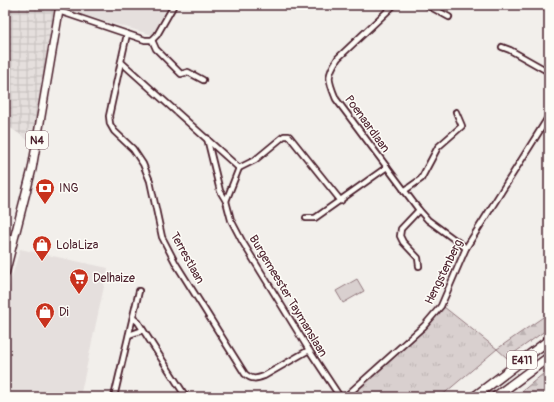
<svg xmlns="http://www.w3.org/2000/svg" width="554" height="402" font-family="Pangolin,sans-serif">
	<style>
		.built { fill: #e5dfdd }
		.industrial { fill: url(#industrial-grid) }
		.grass { fill: url(#grass-tufts); stroke: #92787d }
		.forest { fill: url(#forest-firs); stroke: #92787d }
		.pitch { fill: #d9d0cf; stroke: #92787d }
		.lines { fill: none; stroke-linecap: round; stroke-linejoin: round }
		.street-casing { stroke: #4a1f2b; stroke-width: 8 }
		.primary-casing { stroke: #4a1f2b; stroke-width: 10 }
		.highway-casing { stroke: #4a1f2b; stroke-width: 11 }
		.street { stroke: #fdfcf7; stroke-width: 4.5 }
		.primary { stroke: #fdfcf7; stroke-width: 7 }
		.highway { stroke: #fdfcf7; stroke-width: 8 }
		.labels { text-anchor: middle; dominant-baseline: central; stroke-width: 3; stroke-linejoin: round; paint-order: stroke }
		.shield { fill: #fdfcf7; stroke: #806168; stroke-width: 1 }
		.shield-label { font-size: 11px; font-weight: bold; fill: #4a1f2b }
		.street-label { font-size: 12px; fill: #4a1f2b; stroke: #fdfcf7 }
		.poi-label { font-size: 12px; fill: #4a1f2b; stroke: #fdfcf7; text-anchor: start }
	</style>
	<defs>
		<pattern id="industrial-grid" width="8" height="8" patternUnits="userSpaceOnUse"><rect width="8" height="8" fill="#e5dfdd"/><path d="M0 4h8M4 0v8" fill="none" stroke="#c6bfbe"/></pattern>
		<pattern id="grass-tufts" width="24" height="20" patternUnits="userSpaceOnUse"><rect width="24" height="20" fill="#d9d0cf"/><path d="M3 7l-1-3M5 7V3M7 7l1-3M15 17l-1-3M17 17v-4M19 17l1-3" fill="none" stroke="#bcb2b2"/></pattern>
		<pattern id="forest-firs" width="22" height="20" patternUnits="userSpaceOnUse"><rect width="22" height="20" fill="#d9d0cf"/><path d="M5 1l3.5 6h-7zM16 11l3.5 6h-7z" fill="#bcb2b2"/></pattern>
	</defs>
	<rect width="100%" height="100%" fill="#f2efeb"/>
	<filter id="ink" filterUnits="userSpaceOnUse"><feTurbulence type="fractalNoise" baseFrequency=".025" numOctaves="2"/><feDisplacementMap in="SourceGraphic" scale="8" xChannelSelector="R" yChannelSelector="G"/><feConvolveMatrix kernelMatrix="1 2 1 2 8 2 1 2 1" color-interpolation-filters="sRGB"/></filter>
	<g filter="url(#ink)">
		<g class="built">
			<path d="M67,5H168L153,35L66,10Z"/>
			<path d="M20,249L108,268L80,397H5V301Z"/>
		</g>
		<path class="industrial" d="M5,5H56L32,143L5,124Z"/>
		<path class="grass" d="M444,307L497,349L440,397H348L428,326Z"/>
		<g class="forest">
			<path d="M549,313V328L507,358L497,349Z"/>
			<path d="M549,369V396L515,397Z"/>
		</g>
		<path class="pitch" d="M357,279L364,291L343,303L336,291Z"/>
		<g class="lines">
			<g class="street-casing">
				<g id="street">
					<path d="M394,5L338,58C326,76 328,80 336,99L419,210L428,220L466,248"/>
					<path d="M427,5L449,17"/>
					<path d="M59,11L145,40H152"/>
					<path d="M127,34L109,116L110,124L114,131L133,149L143,164L150,181L162,237L176,264L245,374C252,380 256,379 264,376L309,350"/>
					<path d="M152,40L156,49L181,74L188,72L203,80"/>
					<path d="M152,40L157,35L174,5"/>
					<path d="M502,47L510,50L549,72"/>
					<path d="M121,62L239,168L226,201L231,220L242,241L309,350L340,397"/>
					<path d="M207,138L220,191L226,201"/>
					<path d="M239,168L255,160L284,136H289L341,201"/>
					<path d="M404,191L421,179L438,147L462,126L456,112"/>
					<path d="M306,218H315L387,167"/>
					<path d="M419,266L418,258L403,242L400,236L401,229L419,210"/>
					<path d="M133,318L138,322L186,397"/>
					<path d="M129,335L143,330"/>
					<path d="M114,397L139,291"/>
					<path d="M345,397L424,326L441,306L466,248L549,116"/>
				</g>
			</g>
			<g class="primary-casing">
				<path id="primary" d="M5,274L32,169L60,5"/>
			</g>
			<g class="highway-casing">
				<g id="highway">
					<path d="M474,397L549,340"/>
					<path d="M495,397L549,357"/>
				</g>
			</g>
			<use href="#street" class="street"/>
			<use href="#primary" class="primary"/>
			<use href="#highway" class="highway"/>
		</g>
	</g>
	<defs>
		<g id="bank-pin" transform="scale(1)"><path d="M0 17L-7.5 6A9.5 9.5 0 1 1 7.5 6Z" fill="#c8321e" stroke="#fdfcf7"/><path d="M-6-4H6V4H-6ZM0-2.3a2.3 2.3 0 1 0 0 4.6a2.3 2.3 0 1 0 0-4.6Z" fill="#fff"/></g>
		<g id="shop-pin" transform="scale(1)"><path d="M0 17L-7.5 6A9.5 9.5 0 1 1 7.5 6Z" fill="#c8321e" stroke="#fdfcf7"/><path d="M-5-2.5h2.3a2.7 3.5 0 0 1 5.4 0H5L5.5 6h-11ZM-1.5-2.5h3a1.5 2.3 0 0 0-3 0Z" fill="#fff"/></g>
		<g id="supermarket-pin" transform="scale(1)"><path d="M0 17L-7.5 6A9.5 9.5 0 1 1 7.5 6Z" fill="#c8321e" stroke="#fdfcf7"/><path d="M-6-5.5h2.5l.6 2H6L4.5 2H-2.5L-4.4-4H-6ZM-1.5 3.2a1.3 1.3 0 1 0 .1 0ZM3 3.2a1.3 1.3 0 1 0 .1 0Z" fill="#fff"/></g>
	</defs>
	<g fill-rule="evenodd">
		<use href="#bank-pin" x="45" y="188"/>
		<use href="#shop-pin" x="42" y="245"/>
		<use href="#supermarket-pin" x="79" y="278"/>
		<use href="#shop-pin" x="45" y="312"/>
	</g>
	<g class="labels">
		<g class="shield">
			<rect x="26" y="131" width="22" height="18" rx="3"/>
			<rect x="507" y="351" width="30" height="18" rx="3"/>
		</g>
		<g class="shield-label">
			<text x="37" y="140">N4</text>
			<text x="522" y="360">E411</text>
		</g>
		<g class="street-label">
			<text transform="translate(367 124) rotate(54)">Poenaardlaan</text>
			<text transform="translate(187 258) rotate(61)">Terrestlaan</text>
			<text transform="translate(444 272) rotate(-64)">Hengstenberg</text>
			<text transform="translate(288 296) rotate(59)">Burgemeester Taymanslaan</text>
		</g>
		<g class="poi-label">
			<text x="59" y="188">ING</text>
			<text x="56" y="245">LolaLiza</text>
			<text x="93" y="278">Delhaize</text>
			<text x="59" y="312">Di</text>
		</g>
	</g>
	<rect width="554" height="402" fill="none" stroke="#fdfcf7" stroke-width="20"/>
	<rect x="10" y="10" width="534" height="382" fill="none" stroke="#4a1f2b" stroke-width="1.5" filter="url(#ink)"/>
</svg>
